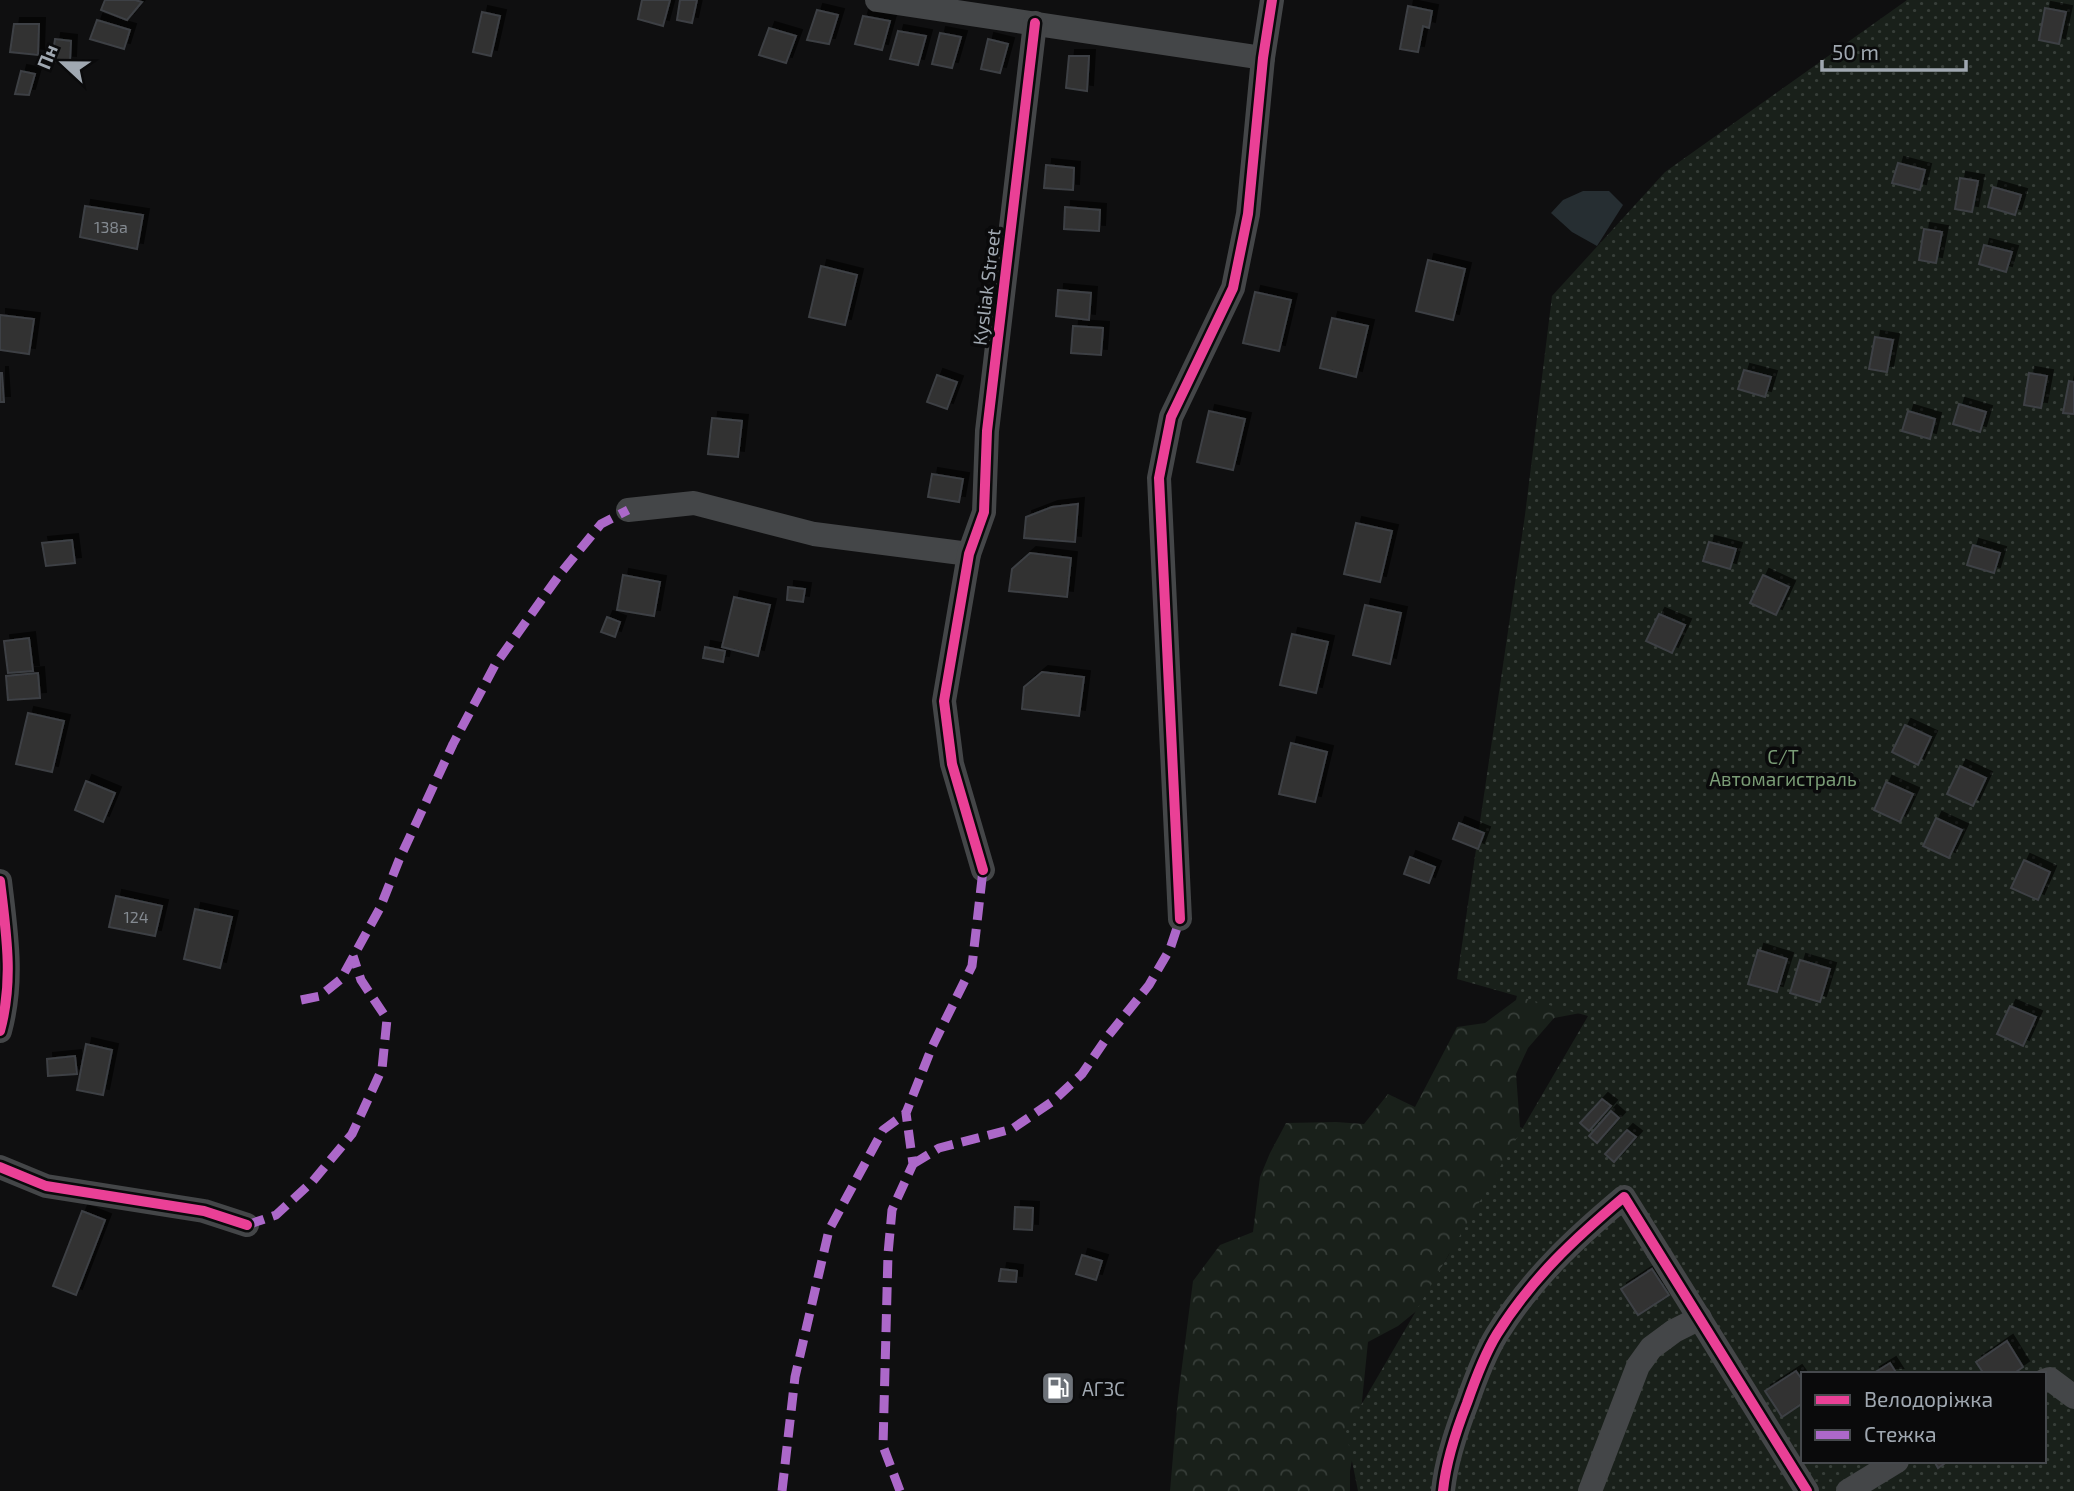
<svg xmlns="http://www.w3.org/2000/svg" width="2074" height="1491" font-family="'Exo 2',sans-serif">
	<style>
		.forest { fill: url(#forest-crowns) }
		.park { fill: url(#park-dots); fill-rule: evenodd }
		.water { fill: #262e32 }
		.building { fill: #303032; stroke: #3e4044; stroke-width: 2; filter: url(#shadow) }
		.lines { fill: none; stroke-linecap: round; stroke-linejoin: round }
		.minor { stroke: #444648; stroke-width: 24 }
		.quiet { stroke: #ac68c9; stroke-width: 9; stroke-dasharray: 18 9; stroke-linecap: butt }
		.cycleway-casing { stroke: #0a0a0b; stroke-width: 15 }
		.cycleway { stroke: #ea4096; stroke-width: 10 }
		.labels { text-anchor: middle; dominant-baseline: central; stroke-width: 7; stroke-linejoin: round; paint-order: stroke }
		.number-label { font-size: 16px; fill: #848a91 }
		.street-label { font-size: 19px; fill: #a0a8b1; stroke: #0a0a0b }
		.park-label { font-size: 19px; fill: #7a9c76; stroke: #0a0a0b }
		.poi-label { font-size: 19px; fill: #a0a8b1; stroke: #0a0a0b; text-anchor: start }
	</style>
	<defs>
		<pattern id="forest-crowns" width="20" height="18" patternUnits="userSpaceOnUse" patternTransform="scale(1.75)"><rect width="20" height="18" fill="#19201a"/><path d="M2 6a3 3 0 1 1 6 0M12 15a3 3 0 1 1 6 0" fill="none" stroke="#373e39"/></pattern>
		<pattern id="park-dots" width="8" height="8" patternUnits="userSpaceOnUse" patternTransform="scale(1.75)"><rect width="8" height="8" fill="#19201a"/><path d="M2 2h.1M6 6h.1" fill="none" stroke="#373e39" stroke-width="1.8" stroke-linecap="round"/></pattern>
		<filter id="shadow"><feDropShadow dx="6" dy="-6" stdDeviation="0" flood-color="#0009"/></filter>
	</defs>
	<rect width="100%" height="100%" fill="#0f0f10"/>
	<path class="forest" d="M1529,941L1591,1011L1554,1018L1528,1048L1516,1074L1520,1127L1559,1144L1485,1224L1449,1254L1419,1309L1398,1326L1368,1342L1361,1411L1350,1471V1491H1170L1178,1397L1193,1281L1220,1245L1253,1232L1260,1177L1270,1153L1286,1123L1336,1122L1364,1124L1388,1094L1415,1107L1457,1027L1485,1023L1516,1000Z"/>
	<path class="park" d="M1907,0H2074V1491H1358L1346,1431L1588,1016L1457,979L1525,515L1552,296L1665,172ZM1803,1374H2044V1461H1803Z"/>
	<path class="water" d="M1583,191H1609L1623,205L1597,246L1572,232L1551,213L1563,200Z"/>
	<g class="building">
		<path d="M105,0H135L142,2L127,20L101,10Z"/>
		<path d="M642,0H670L663,26L638,19Z"/>
		<path d="M680,0H697L692,23L677,20Z"/>
		<path d="M1408,6L1432,11L1429,28L1423,26L1418,52L1400,49Z"/>
		<path d="M2045,8L2066,12L2059,44L2039,40Z"/>
		<path d="M817,10L838,15L829,44L807,40Z"/>
		<path d="M482,12L500,16L491,56L473,52Z"/>
		<path d="M863,16L890,21L882,50L855,44Z"/>
		<path d="M97,20L130,30L124,49L90,39Z"/>
		<path d="M14,24H39L38,55L10,52Z"/>
		<path d="M769,28L796,36L786,63L759,55Z"/>
		<path d="M898,31L926,36L918,65L890,59Z"/>
		<path d="M940,33L961,37L952,68L932,64Z"/>
		<path d="M55,39L71,41L70,62L52,61Z"/>
		<path d="M988,39L1008,44L1000,73L981,69Z"/>
		<path d="M1069,56H1089L1087,91L1066,88Z"/>
		<path d="M21,71L35,74L29,95L15,94Z"/>
		<path d="M1898,163L1925,170L1920,190L1892,183Z"/>
		<path d="M1046,165L1074,168L1073,190L1044,188Z"/>
		<path d="M1960,178L1978,181L1972,212L1955,209Z"/>
		<path d="M1993,187L2021,195L2015,215L1988,207Z"/>
		<path d="M85,206L143,215L137,249L80,237Z"/>
		<path d="M1065,207L1100,210L1099,231L1064,229Z"/>
		<path d="M1924,229L1942,232L1936,263L1919,260Z"/>
		<path d="M1984,245L2012,252L2006,272L1979,264Z"/>
		<path d="M1428,260L1465,269L1453,320L1416,311Z"/>
		<path d="M821,266L857,275L845,325L809,317Z"/>
		<path d="M1058,290L1091,293L1089,320L1056,316Z"/>
		<path d="M1255,292L1291,300L1279,351L1243,343Z"/>
		<path d="M0,315L34,319L29,354L0,350Z"/>
		<path d="M1332,318L1368,326L1356,377L1320,368Z"/>
		<path d="M1073,326L1103,328L1101,355L1071,353Z"/>
		<path d="M1875,337L1893,340L1887,372L1869,369Z"/>
		<path d="M1744,370L1771,377L1765,397L1738,389Z"/>
		<path d="M0,373H2L4,402H0Z"/>
		<path d="M2029,373L2047,376L2041,408L2024,405Z"/>
		<path d="M937,375L957,382L947,409L927,402Z"/>
		<path d="M2069,381L2074,382V414L2063,413Z"/>
		<path d="M1959,404L1986,412L1980,432L1953,424Z"/>
		<path d="M1209,411L1245,419L1233,470L1197,462Z"/>
		<path d="M1908,411L1935,419L1930,439L1902,431Z"/>
		<path d="M712,418L742,421L738,457L708,454Z"/>
		<path d="M932,474L963,479L959,502L928,497Z"/>
		<path d="M1078,504L1075,542L1024,538L1026,517L1052,507Z"/>
		<path d="M1356,523L1392,531L1380,582L1344,574Z"/>
		<path d="M72,540L75,563L46,566L42,543Z"/>
		<path d="M1709,542L1736,549L1730,569L1703,561Z"/>
		<path d="M1973,545L2000,553L1994,573L1967,565Z"/>
		<path d="M1030,553L1071,558L1067,597L1009,591L1012,569Z"/>
		<path d="M623,575L660,582L654,616L617,610Z"/>
		<path d="M1763,575L1789,587L1776,615L1750,603Z"/>
		<path d="M788,587L805,589L803,602L787,600Z"/>
		<path d="M734,597L770,605L758,656L722,647Z"/>
		<path d="M1365,605L1401,613L1390,664L1353,655Z"/>
		<path d="M1659,614L1685,625L1672,653L1646,641Z"/>
		<path d="M607,617L620,622L615,637L601,632Z"/>
		<path d="M1292,634L1328,642L1316,693L1280,685Z"/>
		<path d="M29,638L33,671L8,673L4,641Z"/>
		<path d="M705,647L725,651L723,662L703,658Z"/>
		<path d="M1042,672L1084,677L1079,716L1022,709L1024,687Z"/>
		<path d="M38,673L40,698L8,700L6,676Z"/>
		<path d="M28,713L64,721L52,772L16,764Z"/>
		<path d="M1905,725L1931,737L1918,765L1892,752Z"/>
		<path d="M1291,743L1327,752L1315,802L1279,794Z"/>
		<path d="M1960,766L1986,778L1973,806L1947,794Z"/>
		<path d="M86,781L115,793L103,822L75,810Z"/>
		<path d="M1886,782L1913,794L1900,822L1874,810Z"/>
		<path d="M1936,818L1962,830L1949,858L1923,846Z"/>
		<path d="M1459,823L1484,833L1478,849L1453,839Z"/>
		<path d="M1410,857L1435,867L1429,883L1404,874Z"/>
		<path d="M2024,860L2050,872L2038,900L2011,888Z"/>
		<path d="M116,896L162,906L155,936L109,927Z"/>
		<path d="M195,909L232,917L220,968L184,959Z"/>
		<path d="M1758,950L1787,959L1777,992L1748,984Z"/>
		<path d="M1800,960L1830,969L1820,1002L1790,993Z"/>
		<path d="M2010,1006L2036,1017L2023,1046L1997,1034Z"/>
		<path d="M86,1044L112,1050L103,1095L77,1090Z"/>
		<path d="M75,1056L77,1074L48,1076L47,1059Z"/>
		<path d="M1602,1099L1611,1106L1589,1131L1580,1123Z"/>
		<path d="M1611,1111L1619,1118L1597,1143L1589,1136Z"/>
		<path d="M1627,1130L1636,1137L1614,1162L1605,1154Z"/>
		<path d="M1015,1207L1033,1208L1032,1230L1014,1229Z"/>
		<path d="M82,1211L105,1220L76,1295L53,1286Z"/>
		<path d="M1082,1255L1102,1261L1096,1280L1076,1274Z"/>
		<path d="M1001,1269L1017,1271L1016,1282L999,1281Z"/>
		<path d="M1652,1269L1669,1295L1638,1315L1621,1289Z"/>
		<path d="M2007,1341L2023,1367L2013,1374H1984L1976,1362Z"/>
		<path d="M1890,1363L1897,1374H1875L1874,1373Z"/>
		<path d="M1796,1371L1803,1381V1403L1782,1417L1765,1391Z"/>
		<path d="M1934,1461H1948L1938,1468Z"/>
	</g>
	<g class="lines">
		<g class="minor">
			<path d="M877,0L1263,58"/>
			<path d="M628,510L694,503L814,534L969,554"/>
			<path d="M983,870L952,764L944,701L969,554L984,512L987,431L1035,23"/>
			<path d="M0,881C6,932 14,980 0,1031"/>
			<path d="M1180,919L1159,478L1171,417L1233,288L1248,214L1263,58L1272,0"/>
			<path d="M0,1167L46,1186L204,1211L247,1225"/>
			<path d="M2044,1381L2050,1379L2074,1397"/>
			<path d="M1443,1491C1446,1461 1456,1431 1467,1403C1475,1380 1484,1355 1497,1334C1532,1278 1574,1239 1624,1197L1807,1491"/>
			<path d="M1590,1491L1638,1366L1651,1348L1674,1331L1700,1318"/>
			<path d="M1848,1491L1897,1461"/>
		</g>
		<g class="quiet">
			<path d="M301,1000L320,996L341,979L380,908L399,860L453,744L495,665L560,574L601,524L628,510"/>
			<path d="M913,1164L939,1148L1012,1129L1053,1101L1082,1074L1108,1036L1149,985L1170,949L1180,919"/>
			<path d="M247,1225L276,1215L313,1181L352,1134L382,1069L387,1019L361,980L353,956"/>
			<path d="M782,1491L795,1377L829,1230L883,1130L906,1113"/>
			<path d="M900,1491L883,1446L888,1254L892,1210L913,1164L906,1113L932,1047L972,966L983,870"/>
		</g>
		<g class="cycleway-casing">
			<g id="cycleway">
				<path d="M983,870L952,764L944,701L969,554L984,512L987,431L1035,23"/>
				<path d="M0,881C6,932 14,980 0,1031"/>
				<path d="M1180,919L1159,478L1171,417L1233,288L1248,214L1263,58L1272,0"/>
				<path d="M0,1167L46,1186L204,1211L247,1225"/>
				<path d="M1443,1491C1446,1461 1456,1431 1467,1403C1475,1380 1484,1355 1497,1334C1532,1278 1574,1239 1624,1197L1807,1491"/>
			</g>
		</g>
		<use href="#cycleway" class="cycleway"/>
	</g>
	<defs>
		<g id="fuel-square" transform="scale(1.75)"><rect x="-9" y="-9" width="18" height="18" rx="4" fill="#6d7279" stroke="#0a0a0b"/><path d="M-5.5-6h7V0h2V4h1.3V-2.5L3-4.5l.8-.8L6-3V5H2.5V1h-1V6h-7ZM-4.2-4.7v3.2H.2V-4.7Z" fill="#fff"/></g>
	</defs>
	<g fill-rule="evenodd">
		<use href="#fuel-square" x="1058" y="1388"/>
	</g>
	<g class="labels">
		<g class="number-label">
			<text x="111" y="226">138а</text>
			<text x="136" y="916">124</text>
		</g>
		<g class="street-label">
			<text transform="translate(986 287) rotate(-83)">Kysliak Street</text>
		</g>
		<g class="park-label">
			<text x="1783" y="756">С/Т<tspan x="1783" dy="22">Автомагистраль</tspan></text>
		</g>
		<g class="poi-label">
			<text x="1082" y="1388">АГЗС</text>
		</g>
	</g>
	<rect x="1801" y="1372" width="245" height="91" fill="#0a0a0b" stroke="#46494d" stroke-width="2"/>
	<rect x="1815" y="1395" width="35" height="10" fill="#ea4096" stroke="#46494d" stroke-width="2"/>
	<text x="1864" y="1407" font-size="21" fill="#a0a8b1">Велодоріжка</text>
	<rect x="1815" y="1430" width="35" height="10" fill="#ac68c9" stroke="#46494d" stroke-width="2"/>
	<text x="1864" y="1442" font-size="21" fill="#a0a8b1">Стежка</text>
	<g transform="translate(63 63) rotate(292)" stroke="#0a0a0b" stroke-width="5" paint-order="stroke">
	<path d="M0-5L12 26L0 18L-12 26Z" fill="#a0a8b1"/>
	<text y="-10" font-size="19" font-weight="bold" text-anchor="middle" fill="#a0a8b1">Пн</text>
	</g>
	<path d="M1822 60v10h144v-10" fill="none" stroke="#a0a8b1" stroke-width="3.5"/>
	<text x="1832" y="60" font-size="21" fill="#a0a8b1" stroke="#0a0a0b" stroke-width="5" paint-order="stroke">50 m</text>
</svg>
